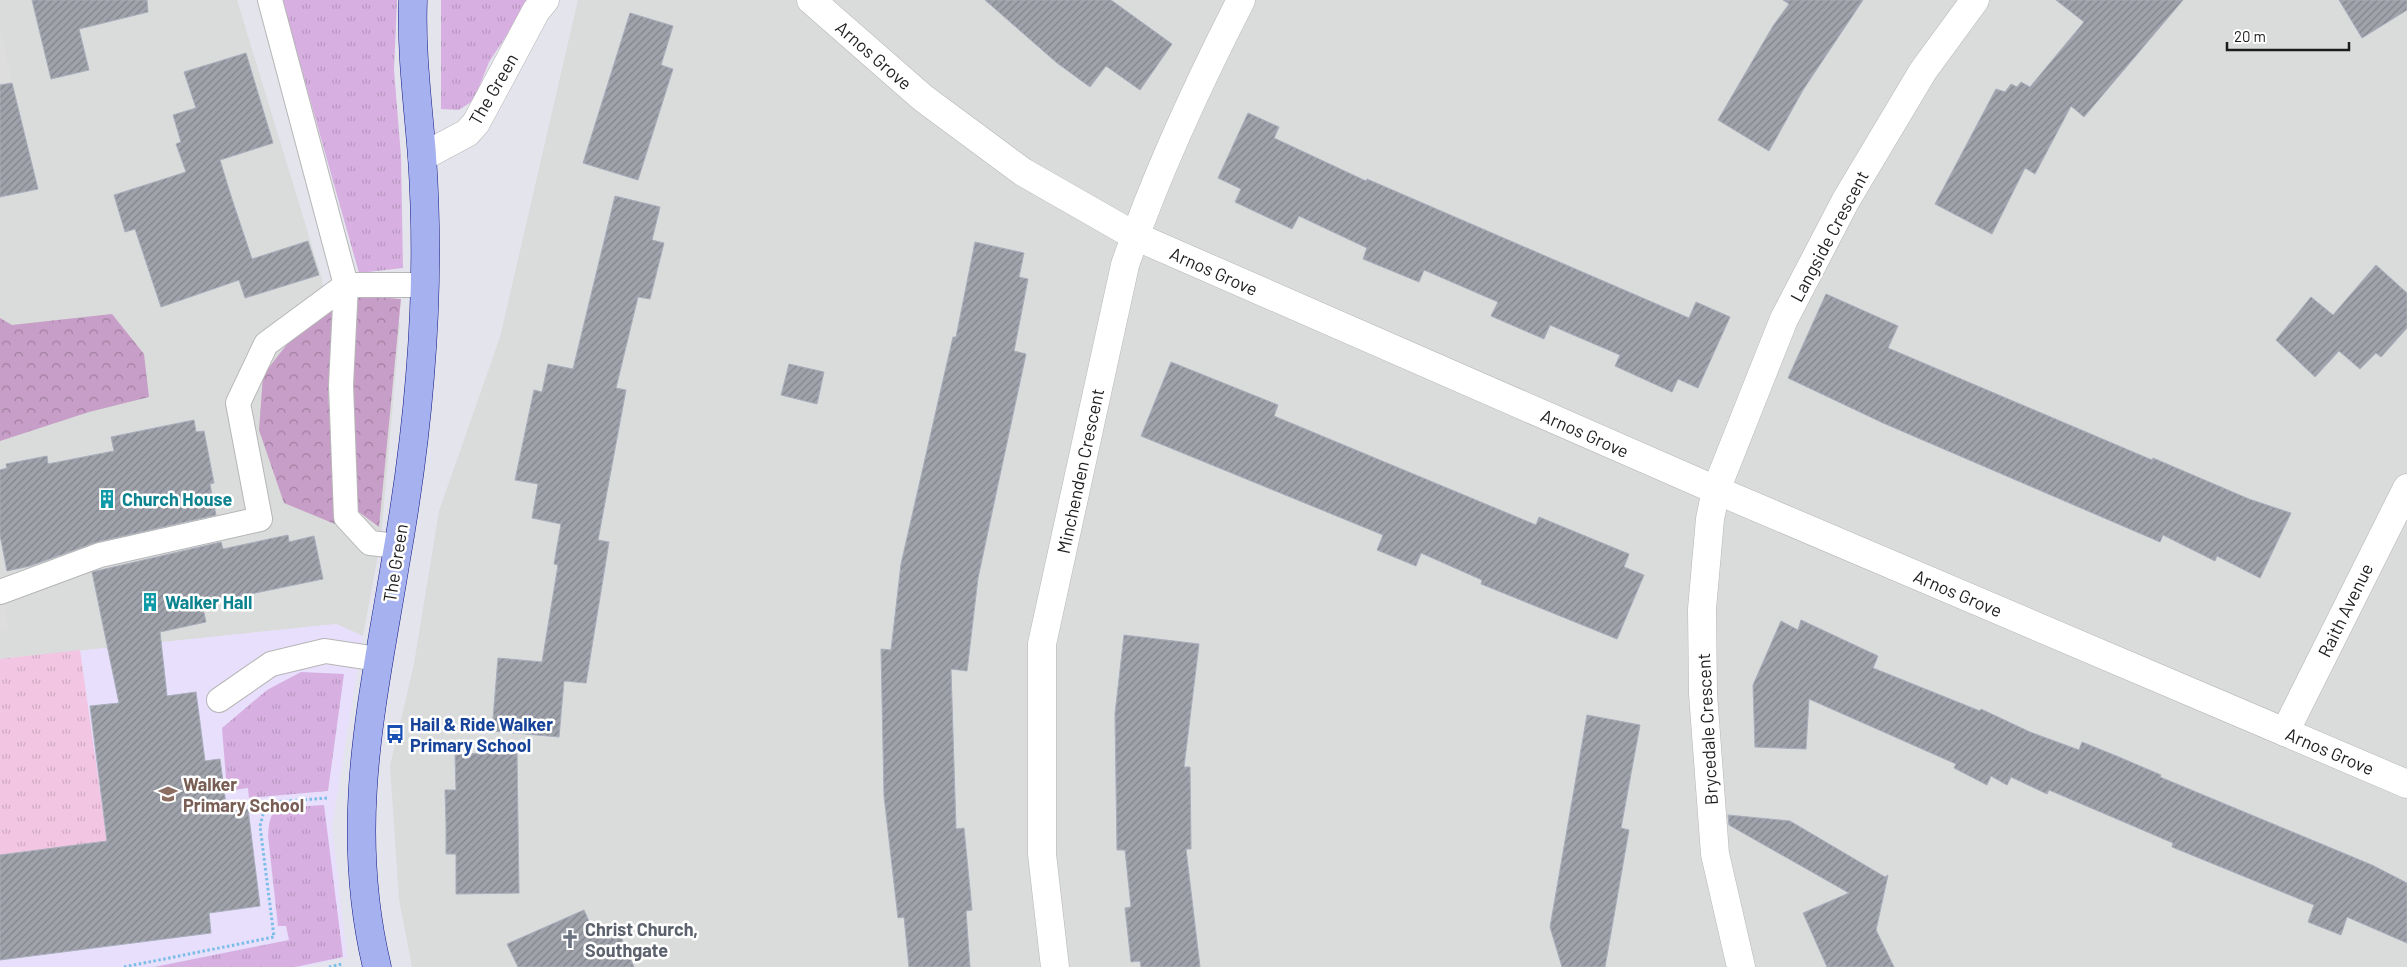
<svg xmlns="http://www.w3.org/2000/svg" width="2407" height="967" font-family="Barlow,sans-serif">
	<style>
		.residential { fill: #dadbdb }
		.education { fill: #e7dffb }
		.grass { fill: url(#grass-tufts) }
		.forest { fill: url(#forest-crowns) }
		.park { fill: url(#park-tufts) }
		.parking { fill: #ddd }
		.building { fill: url(#building-hatch); stroke: #a8aebc }
		.lines { fill: none; stroke-linecap: round; stroke-linejoin: round }
		.service-casing { stroke: #b6b6b6; stroke-width: 26 }
		.minor-casing { stroke: #b6b6b6; stroke-width: 29 }
		.primary-casing { stroke: #121883; stroke-width: 29 }
		.path { stroke: #7abde8; stroke-width: 3; stroke-dasharray: 2.5 2.5; stroke-linecap: butt }
		.service { stroke: #fff; stroke-width: 24 }
		.minor { stroke: #fff; stroke-width: 28 }
		.primary { stroke: #a6b1f0; stroke-width: 28 }
		.labels { text-anchor: middle; dominant-baseline: central; stroke-width: 5; stroke-linejoin: round; paint-order: stroke }
		.street-label { font-size: 18px; fill: #1d1d1d; stroke: #fff }
		.culture-label { font-size: 18px; font-weight: bold; fill: #0d838f; stroke: #fff; text-anchor: start }
		.transit-label { font-size: 18px; font-weight: bold; fill: #164399; stroke: #fff; text-anchor: start }
		.education-label { font-size: 18px; font-weight: bold; fill: #785e54; stroke: #fff; text-anchor: start }
		.worship-label { font-size: 18px; font-weight: bold; fill: #5b616d; stroke: #fff; text-anchor: start }
	</style>
	<defs>
		<pattern id="grass-tufts" width="24" height="20" patternUnits="userSpaceOnUse" patternTransform="scale(1.25)"><rect width="24" height="20" fill="#d7b0e1"/><path d="M3 7l-1-3M5 7V3M7 7l1-3M15 17l-1-3M17 17v-4M19 17l1-3" fill="none" stroke="#b897c1"/></pattern>
		<pattern id="forest-crowns" width="20" height="18" patternUnits="userSpaceOnUse" patternTransform="scale(1.25)"><rect width="20" height="18" fill="#c79ec7"/><path d="M2 6a3 3 0 1 1 6 0M12 15a3 3 0 1 1 6 0" fill="none" stroke="#a180a1"/></pattern>
		<pattern id="park-tufts" width="24" height="20" patternUnits="userSpaceOnUse" patternTransform="scale(1.25)"><rect width="24" height="20" fill="#f2c6e2"/><path d="M3 7l-1-3M5 7V3M7 7l1-3M15 17l-1-3M17 17v-4M19 17l1-3" fill="none" stroke="#cfaac1"/></pattern>
		<pattern id="building-hatch" width="6" height="6" patternUnits="userSpaceOnUse" patternTransform="scale(1.25)"><rect width="6" height="6" fill="#a0a3ab"/><path d="M-1 1l2-2M0 6l6-6M5 7l2-2" fill="none" stroke="#82848b"/></pattern>
	</defs>
	<rect width="100%" height="100%" fill="#e4e4ed"/>
	<g class="residential">
		<path d="M0,0H237L322,279L328,314L400,323L381,539L363,636L336,624L0,659Z"/>
		<path d="M578,0H2407V967H412L399,899L390,766L414,664L439,511L500,337Z"/>
	</g>
	<path class="education" d="M336,624L363,636L332,827L347,957L303,967H0V659Z"/>
	<g class="grass">
		<path d="M282,0H397L394,70L401,156L403,268L359,273Z"/>
		<path d="M441,0H530L489,62L474,100L459,110L441,109Z"/>
		<path d="M301,672L344,674L328,791L249,798L248,788L227,791L222,728L267,690Z"/>
		<path d="M324,805L343,957L295,967H154L289,940L286,926H278L268,836C269,824 269,815 278,808Z"/>
	</g>
	<g class="forest">
		<path d="M355,295L401,299L379,527L355,509L349,385Z"/>
		<path d="M337,304L328,388L335,524L284,503L259,430L263,375L295,334Z"/>
		<path d="M112,314L144,354L149,397L89,412L0,441V318L12,325Z"/>
	</g>
	<path class="park" d="M80,650L107,841L0,855V659Z"/>
	<g class="parking">
		<path d="M0,29L12,81L0,83Z"/>
		<path d="M0,582L9,630L0,632Z"/>
	</g>
	<g class="building">
		<path d="M32,0H147L148,12L79,29L89,70L51,79Z"/>
		<path d="M985,0H1111L1172,44L1140,90L1106,66L1090,87L1057,63Z"/>
		<path d="M1783,0H1863L1803,90L1769,151L1718,120L1773,26L1789,4Z"/>
		<path d="M2056,0H2183L2084,117L2071,106L2035,174L2025,168L1992,234L1935,204L1996,89L2005,92L2011,84L2017,87L2021,82L2030,87L2084,22Z"/>
		<path d="M2339,0H2407V10L2362,38Z"/>
		<path d="M630,13L673,26L661,65L673,69L638,180L583,163Z"/>
		<path d="M246,53L273,143L220,160L231,196L252,259L308,241L319,275L245,298L239,280L161,307L135,229L125,232L114,195L186,172L176,144L181,142L173,115L196,108L184,72Z"/>
		<path d="M12,83L38,189L0,197V85Z"/>
		<path d="M1248,113L1279,127L1274,138L1366,181L1367,179L1689,318L1696,302L1730,317L1698,388L1678,379L1672,392L1615,366L1620,355L1550,325L1544,339L1491,316L1498,302L1424,270L1419,282L1363,259L1367,248L1299,216L1292,229L1235,202L1241,189L1218,178Z"/>
		<path d="M615,196L660,207L652,240L664,243L650,299L638,297L616,388L626,390L598,540L609,542L586,683L564,681L559,737L492,731L498,658L542,662L558,565L554,564L561,524L532,518L538,484L515,480L534,390L542,392L548,364L573,369Z"/>
		<path d="M975,242L1024,253L1019,277L1028,279L1014,351L1026,354L978,578L967,671L951,669L956,829L964,828L972,910L966,911L970,967H909L904,917L898,918L884,796L881,649L891,650L901,564L943,380L953,337H956Z"/>
		<path d="M2376,265L2407,293V328L2381,357L2376,353L2360,369L2339,351L2315,377L2276,340L2311,297L2333,315Z"/>
		<path d="M1826,294L1898,326L1888,348L2152,460L2153,458L2249,499L2291,513L2260,578L2217,556L2215,561L2163,535L2160,542L1883,423L1788,378Z"/>
		<path d="M1171,362L1278,405L1274,416L1536,525L1539,517L1629,554L1624,567L1644,575L1617,639L1481,584L1482,580L1421,553L1416,566L1377,550L1383,535L1141,436Z"/>
		<path d="M789,364L824,372L817,404L781,395Z"/>
		<path d="M194,420L196,432L204,431L214,483L210,484L216,515L97,542L30,566L7,571L0,535V470L7,468L6,464L47,456L48,464L114,451L111,437Z"/>
		<path d="M288,535L289,542L314,536L323,579L202,604L206,622L160,632L167,696L196,692L205,761L220,759L227,812L248,809L260,906L209,913L211,933L0,960V855L107,841L90,706L119,703L92,572L221,542L223,549Z"/>
		<path d="M1801,620L1878,656L1873,668L1980,711L1981,709L2030,732L2079,750L2082,742L2119,757L2161,775L2160,777L2372,865L2407,883V943L2347,917L2341,935L2308,922L2314,905L2172,847L2173,843L2049,790L2047,794L2011,777L2007,785L1991,776L1987,785L1954,768L1956,764L1809,699L1806,749L1755,747L1753,685L1781,621L1798,630Z"/>
		<path d="M1124,635L1199,644L1184,767H1190L1191,849H1186L1200,967H1141L1140,961L1131,962L1125,908L1131,907L1125,850H1117L1115,714Z"/>
		<path d="M1587,715L1640,725L1621,828L1629,830L1605,967H1562L1550,927Z"/>
		<path d="M517,753L519,893L456,894V854H446V824L445,790H456L455,754Z"/>
		<path d="M1728,815L1790,821L1885,877L1888,875L1876,930L1894,967H1827L1803,913L1849,893L1729,825Z"/>
		<path d="M584,910L595,935L616,925L634,967H518L507,944Z"/>
	</g>
	<g class="lines">
		<g class="service-casing">
			<g id="service">
				<path d="M270,0L346,285L341,385L346,517L370,543L398,546"/>
				<path d="M0,592L100,555L260,519L238,403L266,344L346,285H424"/>
				<path d="M219,700L271,664L325,651L378,659"/>
			</g>
		</g>
		<g class="minor-casing">
			<g id="minor">
				<path d="M811,0L923,98L1023,172L1135,236L1716,490L2407,784"/>
				<path d="M422,157L467,133L476,123L536,11L545,0"/>
				<path d="M2285,732L2407,488"/>
				<path d="M1055,967L1042,854V644L1125,265C1156,174 1197,86 1241,0"/>
				<path d="M1741,967L1715,854L1703,694L1702,609L1710,519L1716,490L1784,319L1846,200L1923,71L1975,0"/>
			</g>
		</g>
		<g class="primary-casing">
			<path id="primary" d="M377,967C343,825 372,705 395,565C406,503 415,439 420,376C426,304 427,228 422,156C418,104 411,53 413,0"/>
		</g>
		<g class="path">
			<path d="M124,967L274,937L260,826L264,811L272,802L328,798"/>
			<path d="M329,967L342,964"/>
		</g>
		<use href="#service" class="service"/>
		<use href="#minor" class="minor"/>
		<use href="#primary" class="primary"/>
	</g>
	<defs>
		<g id="building-bare" transform="scale(1.5)"><path d="M-4-6H4V6H1V3H-1V6H-4ZM-2.5-4.3h1.7v1.8h-1.7ZM.8-4.3h1.7v1.8H.8ZM-2.5-1h1.7V.8h-1.7ZM.8-1h1.7V.8H.8Z" fill="#0f9aa8" stroke="#fff" stroke-width="2.5" paint-order="stroke"/></g>
		<g id="bus-bare" transform="scale(1.5)"><path d="M-5-6H5V4H4V6H2V4H-2V6H-4V4H-5ZM-3.5-4V0h7V-4ZM-3.5 1.2v1.5H-2V1.2ZM2 1.2v1.5H3.5V1.2Z" fill="#1a4fb4" stroke="#fff" stroke-width="2.5" paint-order="stroke"/></g>
		<g id="school-bare" transform="scale(1.5)"><path d="M0-5L7-2L0 1L-7-2ZM-4 1L0 2.5L4 1V4Q0 6-4 4Z" fill="#8d6e63" stroke="#fff" stroke-width="2.5" paint-order="stroke"/></g>
		<g id="church-bare" transform="scale(1.5)"><path d="M-1.2-6h2.4v3.5h3.3v2.4h-3.3V6h-2.4V-.1h-3.3v-2.4h3.3Z" fill="#6b7280" stroke="#fff" stroke-width="2.5" paint-order="stroke"/></g>
	</defs>
	<g fill-rule="evenodd">
		<use href="#building-bare" x="107" y="499"/>
		<use href="#building-bare" x="150" y="602"/>
		<use href="#bus-bare" x="395" y="734"/>
		<use href="#school-bare" x="168" y="794"/>
		<use href="#church-bare" x="570" y="939"/>
	</g>
	<g class="labels">
		<g class="street-label">
			<text transform="translate(874 55) rotate(41)">Arnos Grove</text>
			<text transform="translate(493 89) rotate(-60)">The Green</text>
			<text transform="translate(1829 236) rotate(-62)">Langside Crescent</text>
			<text transform="translate(1214 271) rotate(24)">Arnos Grove</text>
			<text transform="translate(1585 433) rotate(24)">Arnos Grove</text>
			<text transform="translate(1080 471) rotate(-78)">Minchenden Crescent</text>
			<text transform="translate(395 563) rotate(-81)">The Green</text>
			<text transform="translate(1958 593) rotate(23)">Arnos Grove</text>
			<text transform="translate(2345 610) rotate(-64)">Raith Avenue</text>
			<text transform="translate(1707 729) rotate(-93)">Brycedale Crescent</text>
			<text transform="translate(2330 751) rotate(23)">Arnos Grove</text>
		</g>
		<g class="culture-label">
			<text x="122" y="499">Church House</text>
			<text x="165" y="602">Walker Hall</text>
		</g>
		<g class="transit-label">
			<text x="410" y="724">Hail &amp; Ride Walker<tspan x="410" dy="21">Primary School</tspan></text>
		</g>
		<g class="education-label">
			<text x="183" y="784">Walker<tspan x="183" dy="21">Primary School</tspan></text>
		</g>
		<g class="worship-label">
			<text x="585" y="929">Christ Church,<tspan x="585" dy="21">Southgate</tspan></text>
		</g>
	</g>
	<path d="M2227 42v8h122v-8" fill="none" stroke="#1d1d1d" stroke-width="2.5"/>
	<text x="2234" y="42" font-size="15" fill="#1d1d1d" stroke="#ffffff" stroke-width="4" paint-order="stroke">20 m</text>
</svg>
